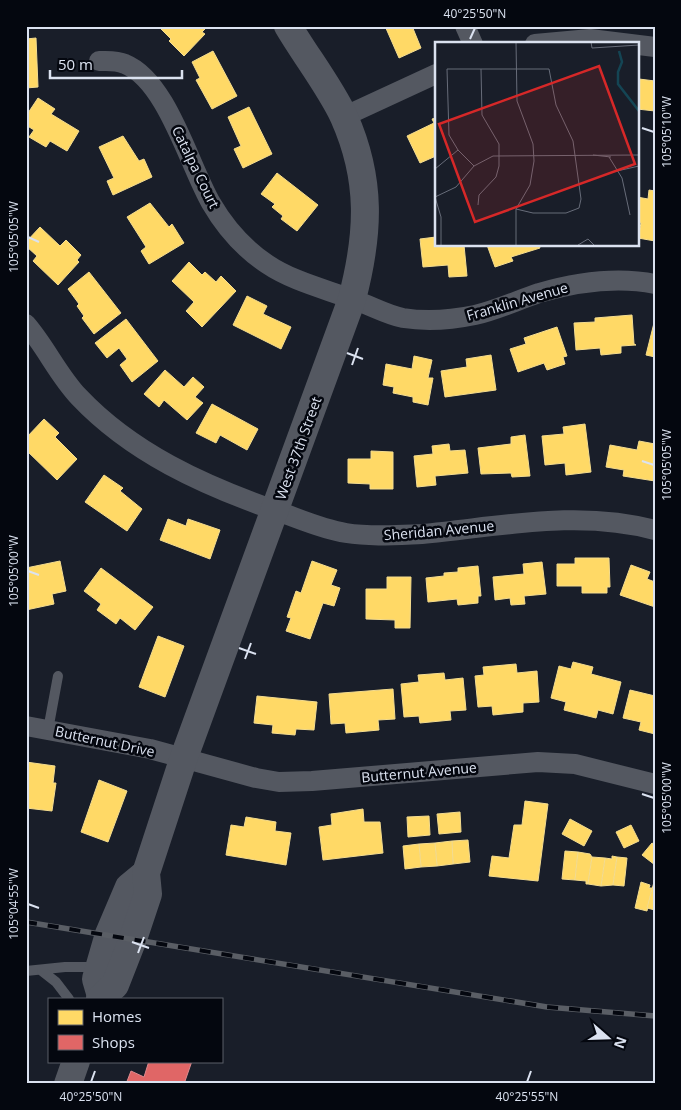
<svg xmlns="http://www.w3.org/2000/svg" width="681" height="1110" font-family="'Open Sans',sans-serif">
	<style>
		.homes { fill: #ffd966; stroke: #f4dc8f }
		.shops { fill: #e06666; stroke: #de8b8f }
		.lines { fill: none; stroke-linecap: round; stroke-linejoin: round }
		.lane { stroke: #545861; stroke-width: 10 }
		.street { stroke: #545861; stroke-width: 20 }
		.secondary { stroke: #545861; stroke-width: 28 }
		.rail-casing { stroke: #5a5e65; stroke-width: 5.5 }
		.rail { stroke: #04070f; stroke-width: 4; stroke-dasharray: 11; stroke-linecap: butt }
		.ticks { fill: none; stroke: #dbe2f0; stroke-width: 2 }
		.labels { text-anchor: middle; dominant-baseline: central; stroke-width: 5; stroke-linejoin: round; paint-order: stroke }
		.street-label { font-size: 14px; fill: #dbe2f0; stroke: #04070f }
		.inset-river { fill: none; stroke: #144554; stroke-width: 2.5 }
		.inset-road { fill: none; stroke: #676c79; stroke-width: 1 }
		.view { fill: #d62828; fill-opacity: 0.15; stroke: #d62828; stroke-width: 2.5 }
		.inset-edge { fill: none; stroke: #dbe2f0; stroke-width: 2.5 }
		.neatline { fill: none; stroke: #dbe2f0; stroke-width: 2 }
		.ticks-label { font-size: 12px; text-anchor: middle; fill: #dbe2f0 }
	</style>
	<rect width="100%" height="100%" fill="#191e29"/>
	<g class="homes">
		<path d="M162,26H208L202,32L205,34L184,56L169,41L171,39L161,29Z"/>
		<path d="M385,26H412L421,48L399,58Z"/>
		<path d="M36,38L38,87L26,88V39Z"/>
		<path d="M213,51L237,96L212,109L196,80L200,78L192,62Z"/>
		<path d="M639,79L655,81V111L637,109Z"/>
		<path d="M38,98L55,109L51,114L79,131L67,151L50,141L46,147L29,137L34,130L26,125V116Z"/>
		<path d="M249,107L272,154L243,168L234,149L241,146L228,117Z"/>
		<path d="M436,118V156L420,163L407,136L434,123L432,119Z"/>
		<path d="M123,136L139,161L144,159L152,177L113,195L107,181L114,178L99,147Z"/>
		<path d="M277,173L318,205L297,231L281,219L283,216L272,207L275,204L261,194Z"/>
		<path d="M649,190L655,191V241L638,238L641,223L637,222V197L648,199Z"/>
		<path d="M150,203L169,227L172,224L184,243L149,264L141,251L146,247L127,217Z"/>
		<path d="M40,227L60,246L66,240L81,255L77,260L79,262L58,285L33,261L37,256L26,246V242Z"/>
		<path d="M436,237V245H464L467,276L449,277L448,265L423,267L420,239Z"/>
		<path d="M487,245H539L540,248L511,257L513,261L495,267Z"/>
		<path d="M189,262L202,275L205,272L216,282L221,276L236,291L202,327L186,311L194,302L172,281Z"/>
		<path d="M89,272L121,313L94,334L82,318L84,316L77,306L79,304L68,289Z"/>
		<path d="M247,296L267,306L263,314L291,327L281,349L233,325Z"/>
		<path d="M632,315L634,344L636,345L621,346V353L601,355L600,348L576,350L574,323L595,322V318Z"/>
		<path d="M126,319L158,361L132,382L120,365L127,359L119,348L107,358L95,343Z"/>
		<path d="M654,323H655V357L646,355Z"/>
		<path d="M557,327L567,356L563,357L565,364L547,370L544,363L518,372L510,349L526,344L524,338Z"/>
		<path d="M491,355L496,390L445,397L441,371L467,367L466,359Z"/>
		<path d="M414,356L432,360L428,378H433L428,405L413,402V397L393,393L394,387L383,385L386,364L412,369Z"/>
		<path d="M165,370L184,387L193,377L204,387L195,397L203,403L187,420L164,400L159,407L144,394Z"/>
		<path d="M212,404L258,429L247,450L220,435L216,443L196,433Z"/>
		<path d="M44,419L59,433L55,437L77,459L57,480L26,450V438Z"/>
		<path d="M585,424L591,472L566,475L565,463L545,465L542,436L564,434L563,427Z"/>
		<path d="M525,435L530,476L512,477L511,473L481,474L478,448L511,444V437Z"/>
		<path d="M639,441L655,444V481L623,476L624,470L606,467L610,445L637,450Z"/>
		<path d="M449,444L450,451L465,450L468,473L435,476L436,485L417,487L414,456L433,454L432,446Z"/>
		<path d="M371,451L393,452V489H370V484L348,483V459H371Z"/>
		<path d="M104,475L123,488L120,491L142,509L127,531L85,502Z"/>
		<path d="M168,519L186,526L188,519L220,530L210,559L160,540Z"/>
		<path d="M575,558H609L610,587H607V593H582V586H557V564H575Z"/>
		<path d="M60,561L66,591L52,594L54,604L26,610V568Z"/>
		<path d="M312,561L337,570L331,585L340,588L334,606L323,603L310,639L286,631L291,618L287,617L296,591L301,593Z"/>
		<path d="M542,562L546,594L524,596L525,604L511,605L510,598L495,600L493,577L524,574L523,564Z"/>
		<path d="M631,565L650,572L647,579L655,582V607L620,595Z"/>
		<path d="M478,566L481,596H478V603L458,605L457,599L428,602L426,578L444,576V573L458,572V568Z"/>
		<path d="M101,568L153,607L135,630L120,618L116,624L97,610L101,604L84,591Z"/>
		<path d="M387,577H411L410,628H395V620L366,619V589H387Z"/>
		<path d="M158,636L184,646L165,697L139,687Z"/>
		<path d="M573,662L593,667L591,674L621,682L613,714L598,710L596,718L564,710L566,702L551,698L559,666L571,669Z"/>
		<path d="M516,664L517,673L537,671L539,702L523,703V712L493,715L492,706L478,707L475,676L484,675L483,667Z"/>
		<path d="M444,673L445,680L463,678L466,710L450,711L451,720L420,723L419,716L404,717L401,684L419,682L418,675Z"/>
		<path d="M393,689L395,719L378,720L379,730L346,733L345,723L331,724L329,694Z"/>
		<path d="M630,690L655,696V734L639,730L641,722L623,718Z"/>
		<path d="M257,696L317,702L314,730L296,729L295,735L272,733L273,725L254,723Z"/>
		<path d="M26,762L55,766L53,783H56L52,811L26,808Z"/>
		<path d="M99,780L127,791L108,842L81,832Z"/>
		<path d="M525,801L548,804L538,881L489,876L492,856L509,858L514,825H522Z"/>
		<path d="M363,809L364,822H380L383,853L323,860L319,827L332,825L331,814Z"/>
		<path d="M460,812L461,832L439,834L437,814Z"/>
		<path d="M429,816L430,835L408,837L407,817Z"/>
		<path d="M246,817L276,822L275,831L291,833L286,865L226,855L231,825L244,827Z"/>
		<path d="M570,819L592,831L584,846L562,834Z"/>
		<path d="M631,825L639,841L624,848L616,832Z"/>
		<path d="M468,840L470,862L453,864L452,841Z"/>
		<path d="M452,841L453,864L437,866L435,843Z"/>
		<path d="M435,843L437,866L421,867L419,844Z"/>
		<path d="M652,843L655,845V865L642,855Z"/>
		<path d="M419,844L421,867L405,869L403,846Z"/>
		<path d="M565,851L578,852L575,880L562,879Z"/>
		<path d="M578,852L590,854L592,857L588,884H586V881L575,880Z"/>
		<path d="M612,856L617,857L613,885L601,886L605,858L612,859Z"/>
		<path d="M592,857L605,858L601,886L588,884Z"/>
		<path d="M617,857L627,858L624,886L613,885Z"/>
		<path d="M641,882L650,885L649,888H652L647,911L635,908Z"/>
		<path d="M654,882H655V910L647,908Z"/>
	</g>
	<path class="shops" d="M149,1061H192L184,1084H126L131,1071L144,1077Z"/>
	<g class="lines">
		<g class="lane">
			<path d="M48,730L58,676"/>
			<path d="M26,971L65,967H97"/>
			<path d="M42,971L56,982L69,999"/>
		</g>
		<g class="street">
			<path d="M465,26L473,44"/>
			<path d="M535,44L590,39L655,47"/>
			<path d="M99,61C108,61 116,60 125,64C167,81 189,165 211,203C225,227 243,248 267,264C292,281 325,289 354,300C370,305 387,315 403,318C428,322 451,320 475,315C497,310 518,300 539,293C577,282 616,276 655,284"/>
			<path d="M343,117L436,74"/>
			<path d="M26,324C46,347 58,375 79,397C132,453 203,485 274,510C298,518 321,529 346,533C370,537 397,535 422,534C499,527 578,509 655,530"/>
			<path d="M26,726L150,749L256,778L279,782L312,781L538,762L575,764L655,784"/>
		</g>
		<g class="secondary">
			<path d="M101,996L96,979L109,934L129,887L146,873"/>
			<path d="M100,999L115,985L133,939L148,894L146,873L183,760L352,299C369,234 372,180 344,117C330,87 305,55 288,26"/>
			<path d="M68,1084L76,1061"/>
		</g>
		<g class="rail-casing">
			<path id="rail" d="M26,922L547,1007L655,1016"/>
		</g>
		<use href="#rail" class="rail"/>
	</g>
	<path class="ticks" d="M470,39L475,28M642,128L654,132M28,237L39,242M347,353L363,359M352,365L358,348M642,461L654,465M28,571L39,575M239,648L256,654M245,659L251,643M642,794L654,798M28,904L39,908M132,942L149,948M138,953L144,937M91,1082L95,1071M527,1082L531,1071"/>
	<g class="labels">
		<g class="street-label">
			<text transform="translate(196 167) rotate(64)">Catalpa Court</text>
			<text transform="translate(517 301) rotate(-16)">Franklin Avenue</text>
			<text transform="translate(298 448) rotate(-70)">West 37th Street</text>
			<text transform="translate(439 530) rotate(-5)">Sheridan Avenue</text>
			<text transform="translate(105 741) rotate(12)">Butternut Drive</text>
			<text transform="translate(419 772) rotate(-5)">Butternut Avenue</text>
		</g>
	</g>
	<g transform="translate(435 42)">
		<rect width="204" height="204" fill="#191e29"/>
		<path class="inset-river" d="M184,9L187,20L183,30V42L204,69"/>
		<path class="inset-road" d="M156,0L157,6L204,3M158,113L176,115M174,115L187,136L195,173M39,124L23,108L14,93L12,27H114L121,63L138,99L146,157L144,166M0,127L23,108M182,129L204,124M0,155L21,145L39,124L58,114L204,113M0,155L6,175V203M43,163L44,153L61,135L64,124V102L47,73L46,27M81,167L98,171H131L144,166M81,203V167L95,143L99,119L98,102L82,59L81,0M143,203L153,197L159,203"/>
		<path class="view" d="M164,24L200,122L40,180L4,82Z"/>
		<rect width="204" height="204" class="inset-edge"/>
	</g>
	<rect width="681" height="1110" fill="none" stroke="#04070f" stroke-width="55"/>
	<rect x="48" y="998" width="175" height="65" fill="#04070f" stroke="#5a5f69"/>
	<rect x="58" y="1010" width="25" height="15" fill="#ffd966" stroke="#5a5f69"/>
	<text x="92" y="1022" font-size="15" fill="#dbe2f0">Homes</text>
	<rect x="58" y="1035" width="25" height="15" fill="#e06666" stroke="#5a5f69"/>
	<text x="92" y="1048" font-size="15" fill="#dbe2f0">Shops</text>
	<g transform="translate(608 1038) rotate(110)" stroke="#04070f" stroke-width="4" paint-order="stroke">
	<path d="M0-4L9 19L0 12L-9 19Z" fill="#dbe2f0"/>
	<text y="-8" font-size="14" font-weight="bold" text-anchor="middle" fill="#dbe2f0">N</text>
	</g>
	<path d="M50 70v8h132v-8" fill="none" stroke="#dbe2f0" stroke-width="2.5"/>
	<text x="58" y="70" font-size="15" fill="#dbe2f0" stroke="#04070f" stroke-width="4" paint-order="stroke">50 m</text>
	<rect x="28" y="28" width="626" height="1054" class="neatline"/>
	<g class="ticks-label">
		<text x="475" y="18">40°25'50"N</text>
		<text transform="translate(667 132) rotate(-90)" y="4">105°05'10"W</text>
		<text transform="translate(14 237) rotate(-90)" y="4">105°05'05"W</text>
		<text transform="translate(667 465) rotate(-90)" y="4">105°05'05"W</text>
		<text transform="translate(14 571) rotate(-90)" y="4">105°05'00"W</text>
		<text transform="translate(667 798) rotate(-90)" y="4">105°05'00"W</text>
		<text transform="translate(14 904) rotate(-90)" y="4">105°04'55"W</text>
		<text x="91" y="1101">40°25'50"N</text>
		<text x="527" y="1101">40°25'55"N</text>
	</g>
</svg>
